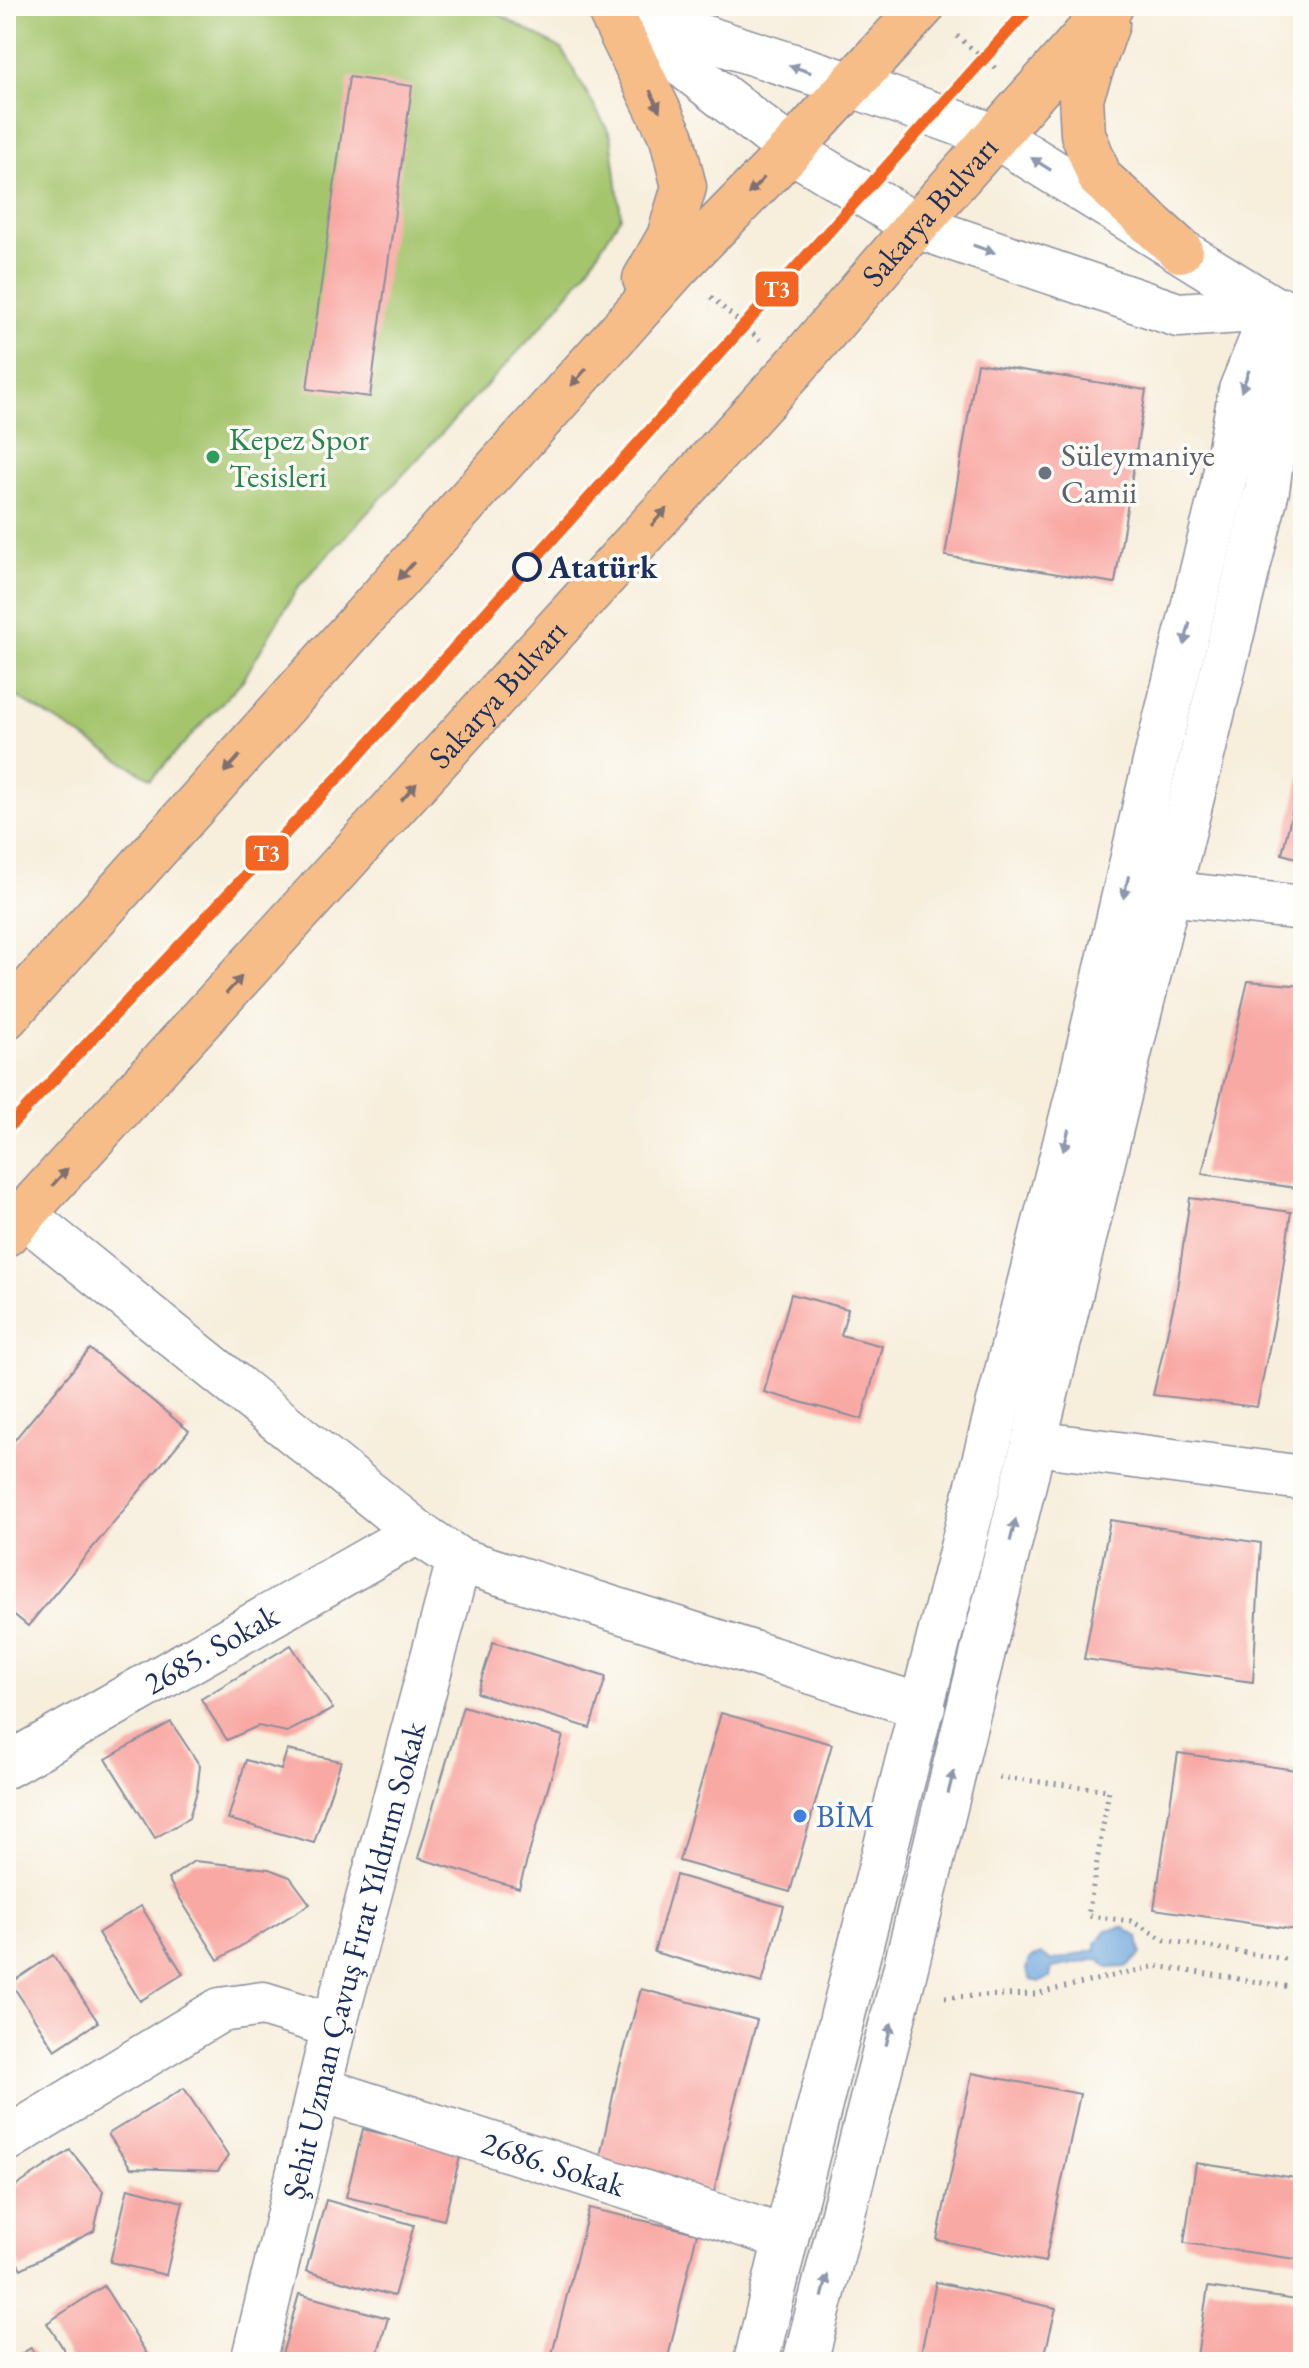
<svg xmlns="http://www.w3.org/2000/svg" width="1309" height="2368" font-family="'EB Garamond',serif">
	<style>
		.green { fill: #a5c56d; stroke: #607a66; stroke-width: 2 }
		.water { fill: #6ca6dc; stroke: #446a9d; stroke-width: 2 }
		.building { fill: #f9a9a4 }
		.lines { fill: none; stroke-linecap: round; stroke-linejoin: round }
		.minor-casing { stroke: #898e9d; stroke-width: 47 }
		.major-casing { stroke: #898e9d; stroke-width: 47 }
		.path { stroke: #898e9d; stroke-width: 5; stroke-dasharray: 2 6; stroke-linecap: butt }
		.minor { stroke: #fff; stroke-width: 44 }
		.major { stroke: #f7bd88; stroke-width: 44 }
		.tram-1-casing { stroke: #fdfcf7; stroke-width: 18 }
		.tram-1 { stroke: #f26522; stroke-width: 12 }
		.oneway { fill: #8d97ae }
		.oneway2 { fill: #7e6f71 }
		.leisure-dot { fill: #2e9e5b; stroke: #fdfcf7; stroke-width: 3 }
		.worship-dot { fill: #6b7280; stroke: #fdfcf7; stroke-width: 3 }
		.stop-dot { fill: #fdfcf7; stroke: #1b2f5e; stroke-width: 4 }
		.shop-dot { fill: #3f7fe0; stroke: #fdfcf7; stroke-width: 3 }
		.labels { text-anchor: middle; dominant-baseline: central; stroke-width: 7; stroke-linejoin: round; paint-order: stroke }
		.street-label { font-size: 32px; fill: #1b2f5e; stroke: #fdfcf7 }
		.leisure-label { font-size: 32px; fill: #27864d; stroke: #fdfcf7; text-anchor: start }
		.worship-label { font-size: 32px; fill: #5b616d; stroke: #fdfcf7; text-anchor: start }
		.stop-label { font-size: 32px; font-weight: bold; fill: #1b2f5e; stroke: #fdfcf7; text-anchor: start }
		.shop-label { font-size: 32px; fill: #366cbe; stroke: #fdfcf7; text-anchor: start }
		.line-badge { stroke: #fdfcf7; stroke-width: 3 }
		.badge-label { font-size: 22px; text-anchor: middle; font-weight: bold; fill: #fff }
	</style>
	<rect width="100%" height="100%" fill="#fdfcf7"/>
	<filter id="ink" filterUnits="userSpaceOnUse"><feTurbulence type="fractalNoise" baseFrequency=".0125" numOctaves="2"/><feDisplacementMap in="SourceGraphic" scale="16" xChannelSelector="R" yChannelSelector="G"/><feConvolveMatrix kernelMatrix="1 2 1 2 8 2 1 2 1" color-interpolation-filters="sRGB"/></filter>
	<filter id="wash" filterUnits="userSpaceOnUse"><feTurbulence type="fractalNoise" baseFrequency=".006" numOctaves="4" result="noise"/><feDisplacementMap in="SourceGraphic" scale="32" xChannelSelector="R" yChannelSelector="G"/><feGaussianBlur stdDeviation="1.8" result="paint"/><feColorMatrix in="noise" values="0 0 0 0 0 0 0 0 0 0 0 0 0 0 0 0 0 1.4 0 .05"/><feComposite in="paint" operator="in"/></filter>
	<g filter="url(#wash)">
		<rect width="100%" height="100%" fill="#f7eedc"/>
		<path class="green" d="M6,6H484L562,49L611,136L621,216L585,273L542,326L298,587L243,680L151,779L6,690Z"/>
		<path class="water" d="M1123,1927L1138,1937L1141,1954L1126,1967L1108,1968L1099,1959L1052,1968L1050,1977L1041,1982L1031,1980L1026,1970L1030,1958L1041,1954L1051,1961L1096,1950V1943L1107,1930Z"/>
		<g id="blocks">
			<g class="building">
				<path d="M349,77L412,86L370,397L307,389Z"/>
				<path d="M977,363L1146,390L1115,583L945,556Z"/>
				<path d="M1302,771H1303V860L1282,854Z"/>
				<path d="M1248,981L1303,986V1144L1296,1188L1202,1174Z"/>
				<path d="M1190,1198L1291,1212L1277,1309L1257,1407L1153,1395L1176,1295Z"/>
				<path d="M791,1294L848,1309L841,1335L882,1346L862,1419L764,1392Z"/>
				<path d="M90,1349L189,1431L28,1626L6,1608V1450Z"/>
				<path d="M1110,1520L1261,1543L1253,1682L1084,1659Z"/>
				<path d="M493,1642L606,1677L590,1728L477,1693Z"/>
				<path d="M291,1645L333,1709L287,1732L258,1726L227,1740L201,1699Z"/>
				<path d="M463,1706L563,1736L519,1888L418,1858Z"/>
				<path d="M721,1713L832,1744L790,1892L679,1861Z"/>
				<path d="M171,1722L200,1766L197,1791L189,1818L155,1838L106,1759Z"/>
				<path d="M287,1750L341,1761L314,1843L228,1819L246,1760L281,1770Z"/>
				<path d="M1178,1753L1303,1771V1931L1154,1909Z"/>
				<path d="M194,1861L269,1869L290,1877L310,1904L218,1960L168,1879Z"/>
				<path d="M676,1875L784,1906L762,1983L654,1952Z"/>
				<path d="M141,1906L183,1974L140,2001L98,1933Z"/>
				<path d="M53,1955L98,2022L55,2050L11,1983Z"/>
				<path d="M641,1989L757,2020L733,2108L714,2192L599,2161L617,2077Z"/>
				<path d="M972,2073L1080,2094L1045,2262L937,2240Z"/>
				<path d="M184,2088L228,2156L218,2171L131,2168L108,2134Z"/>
				<path d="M363,2129L461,2153L444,2220L346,2197Z"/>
				<path d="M70,2150L103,2191L94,2231L21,2269L6,2242V2193Z"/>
				<path d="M1196,2163L1303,2179V2260L1184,2243Z"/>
				<path d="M128,2188L183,2202L166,2275L110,2262Z"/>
				<path d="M326,2200L414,2225L394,2296L306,2271Z"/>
				<path d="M589,2208L697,2233L667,2362H550Z"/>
				<path d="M936,2282L1056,2308L1043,2362H919Z"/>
				<path d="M104,2286L152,2362H72L47,2323Z"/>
				<path d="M1208,2287L1303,2301V2362H1238L1197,2356Z"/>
				<path d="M299,2294L388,2318L375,2362H280Z"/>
				<path d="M31,2348L39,2362H8Z"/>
			</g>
		</g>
	</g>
	<g filter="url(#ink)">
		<use href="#blocks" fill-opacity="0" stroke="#898e9d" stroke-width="2"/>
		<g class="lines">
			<g class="minor-casing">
				<g id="minor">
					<path d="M608,7L791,150L916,226L1178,315L1274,309L1301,312"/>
					<path d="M637,16L852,85L997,137L1274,309"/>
					<path d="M1167,893L1303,908"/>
					<path d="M25,1216L417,1532L459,1560L923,1707"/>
					<path d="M1034,1443L1303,1478"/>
					<path id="s1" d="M6,1766L417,1532"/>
					<path id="s2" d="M319,2089L786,2238"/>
					<path d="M6,2140L220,2010L263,2004L334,2026"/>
					<path id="s3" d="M253,2362L334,2026L459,1560"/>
					<path d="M756,2362L786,2238L1079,1089L1156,758L1222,490L1241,390L1274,309"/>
					<path d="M805,2362L902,1983L1267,490L1281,387L1275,315"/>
				</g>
			</g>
			<g class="major-casing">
				<g id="major">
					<path d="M608,7L672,138L684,187L669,237L645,279"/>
					<path d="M1107,24L1081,97L1083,134L1100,178L1180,250"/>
					<path d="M6,1017L677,267L791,150L923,6"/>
					<path id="s4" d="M6,1234L793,369L916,226L1111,6"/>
				</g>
			</g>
			<g class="path">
				<path d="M957,36L995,68"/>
				<path d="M711,297L760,340"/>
				<path d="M999,1777L1109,1790L1088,1916L1131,1921L1165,1940L1303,1962"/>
				<path d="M945,1997L1035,1994L1156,1966L1303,1989"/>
			</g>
			<use href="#minor" class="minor"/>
			<use href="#major" class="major"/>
			<g class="tram-1-casing">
				<path id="tram-1" d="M6,1130L346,769L1031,6"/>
			</g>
			<use href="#tram-1" class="tram-1"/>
		</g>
		<defs><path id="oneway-solid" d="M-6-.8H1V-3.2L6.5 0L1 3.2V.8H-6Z" transform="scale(2)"/></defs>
		<g class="oneway">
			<use href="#oneway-solid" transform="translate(800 69) rotate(-162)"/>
			<use href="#oneway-solid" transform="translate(1041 164) rotate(-148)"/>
			<use href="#oneway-solid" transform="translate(984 249) rotate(19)"/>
			<use href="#oneway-solid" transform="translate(1245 381) rotate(110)"/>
			<use href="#oneway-solid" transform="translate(1187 634) rotate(104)"/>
			<use href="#oneway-solid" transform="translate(1126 887) rotate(103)"/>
			<use href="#oneway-solid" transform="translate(1066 1140) rotate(104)"/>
			<use href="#oneway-solid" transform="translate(1013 1530) rotate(-76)"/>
			<use href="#oneway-solid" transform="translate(951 1782) rotate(-76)"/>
			<use href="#oneway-solid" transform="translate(889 2034) rotate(-76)"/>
			<use href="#oneway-solid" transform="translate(825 2286) rotate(-76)"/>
		</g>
		<g class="oneway2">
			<use href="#oneway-solid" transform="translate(655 101) rotate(65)"/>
			<use href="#oneway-solid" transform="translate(756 186) rotate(134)"/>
			<use href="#oneway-solid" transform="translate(579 377) rotate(132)"/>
			<use href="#oneway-solid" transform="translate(659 517) rotate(-48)"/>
			<use href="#oneway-solid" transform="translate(406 571) rotate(132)"/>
			<use href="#oneway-solid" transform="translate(232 764) rotate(132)"/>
			<use href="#oneway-solid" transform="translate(409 792) rotate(-48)"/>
			<use href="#oneway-solid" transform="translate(234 985) rotate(-48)"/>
			<use href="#oneway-solid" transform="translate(60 1177) rotate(-48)"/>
		</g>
	</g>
	<circle class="leisure-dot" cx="213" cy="457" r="8"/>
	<circle class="worship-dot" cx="1045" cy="473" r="8"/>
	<circle class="stop-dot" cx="527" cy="567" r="13"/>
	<circle class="shop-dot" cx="800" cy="1816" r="8"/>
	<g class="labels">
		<g class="street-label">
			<text stroke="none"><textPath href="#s4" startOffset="1378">Sakarya Bulvarı</textPath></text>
			<text stroke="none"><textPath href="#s4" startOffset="730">Sakarya Bulvarı</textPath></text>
			<text stroke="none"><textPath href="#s1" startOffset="236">2685. Sokak</textPath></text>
			<text stroke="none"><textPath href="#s3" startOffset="414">Şehit Uzman Çavuş Fırat Yıldırım Sokak</textPath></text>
			<text stroke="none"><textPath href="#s2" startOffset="246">2686. Sokak</textPath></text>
		</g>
		<g class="leisure-label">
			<text x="229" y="439">Kepez Spor<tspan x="229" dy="37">Tesisleri</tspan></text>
		</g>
		<g class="worship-label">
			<text x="1061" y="455">Süleymaniye<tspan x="1061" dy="37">Camii</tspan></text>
		</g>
		<g class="stop-label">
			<text x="548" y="567">Atatürk</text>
		</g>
		<g class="shop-label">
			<text x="816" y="1816">BİM</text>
		</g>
	</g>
	<g class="line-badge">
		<rect x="754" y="270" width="46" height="38" rx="8" fill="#f26522"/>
		<rect x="244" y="834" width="46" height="38" rx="8" fill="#f26522"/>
	</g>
	<g class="badge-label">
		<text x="777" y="297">T3</text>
		<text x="267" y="861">T3</text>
	</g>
	<rect width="1309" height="2368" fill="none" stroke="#fdfcf7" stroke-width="32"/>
</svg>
